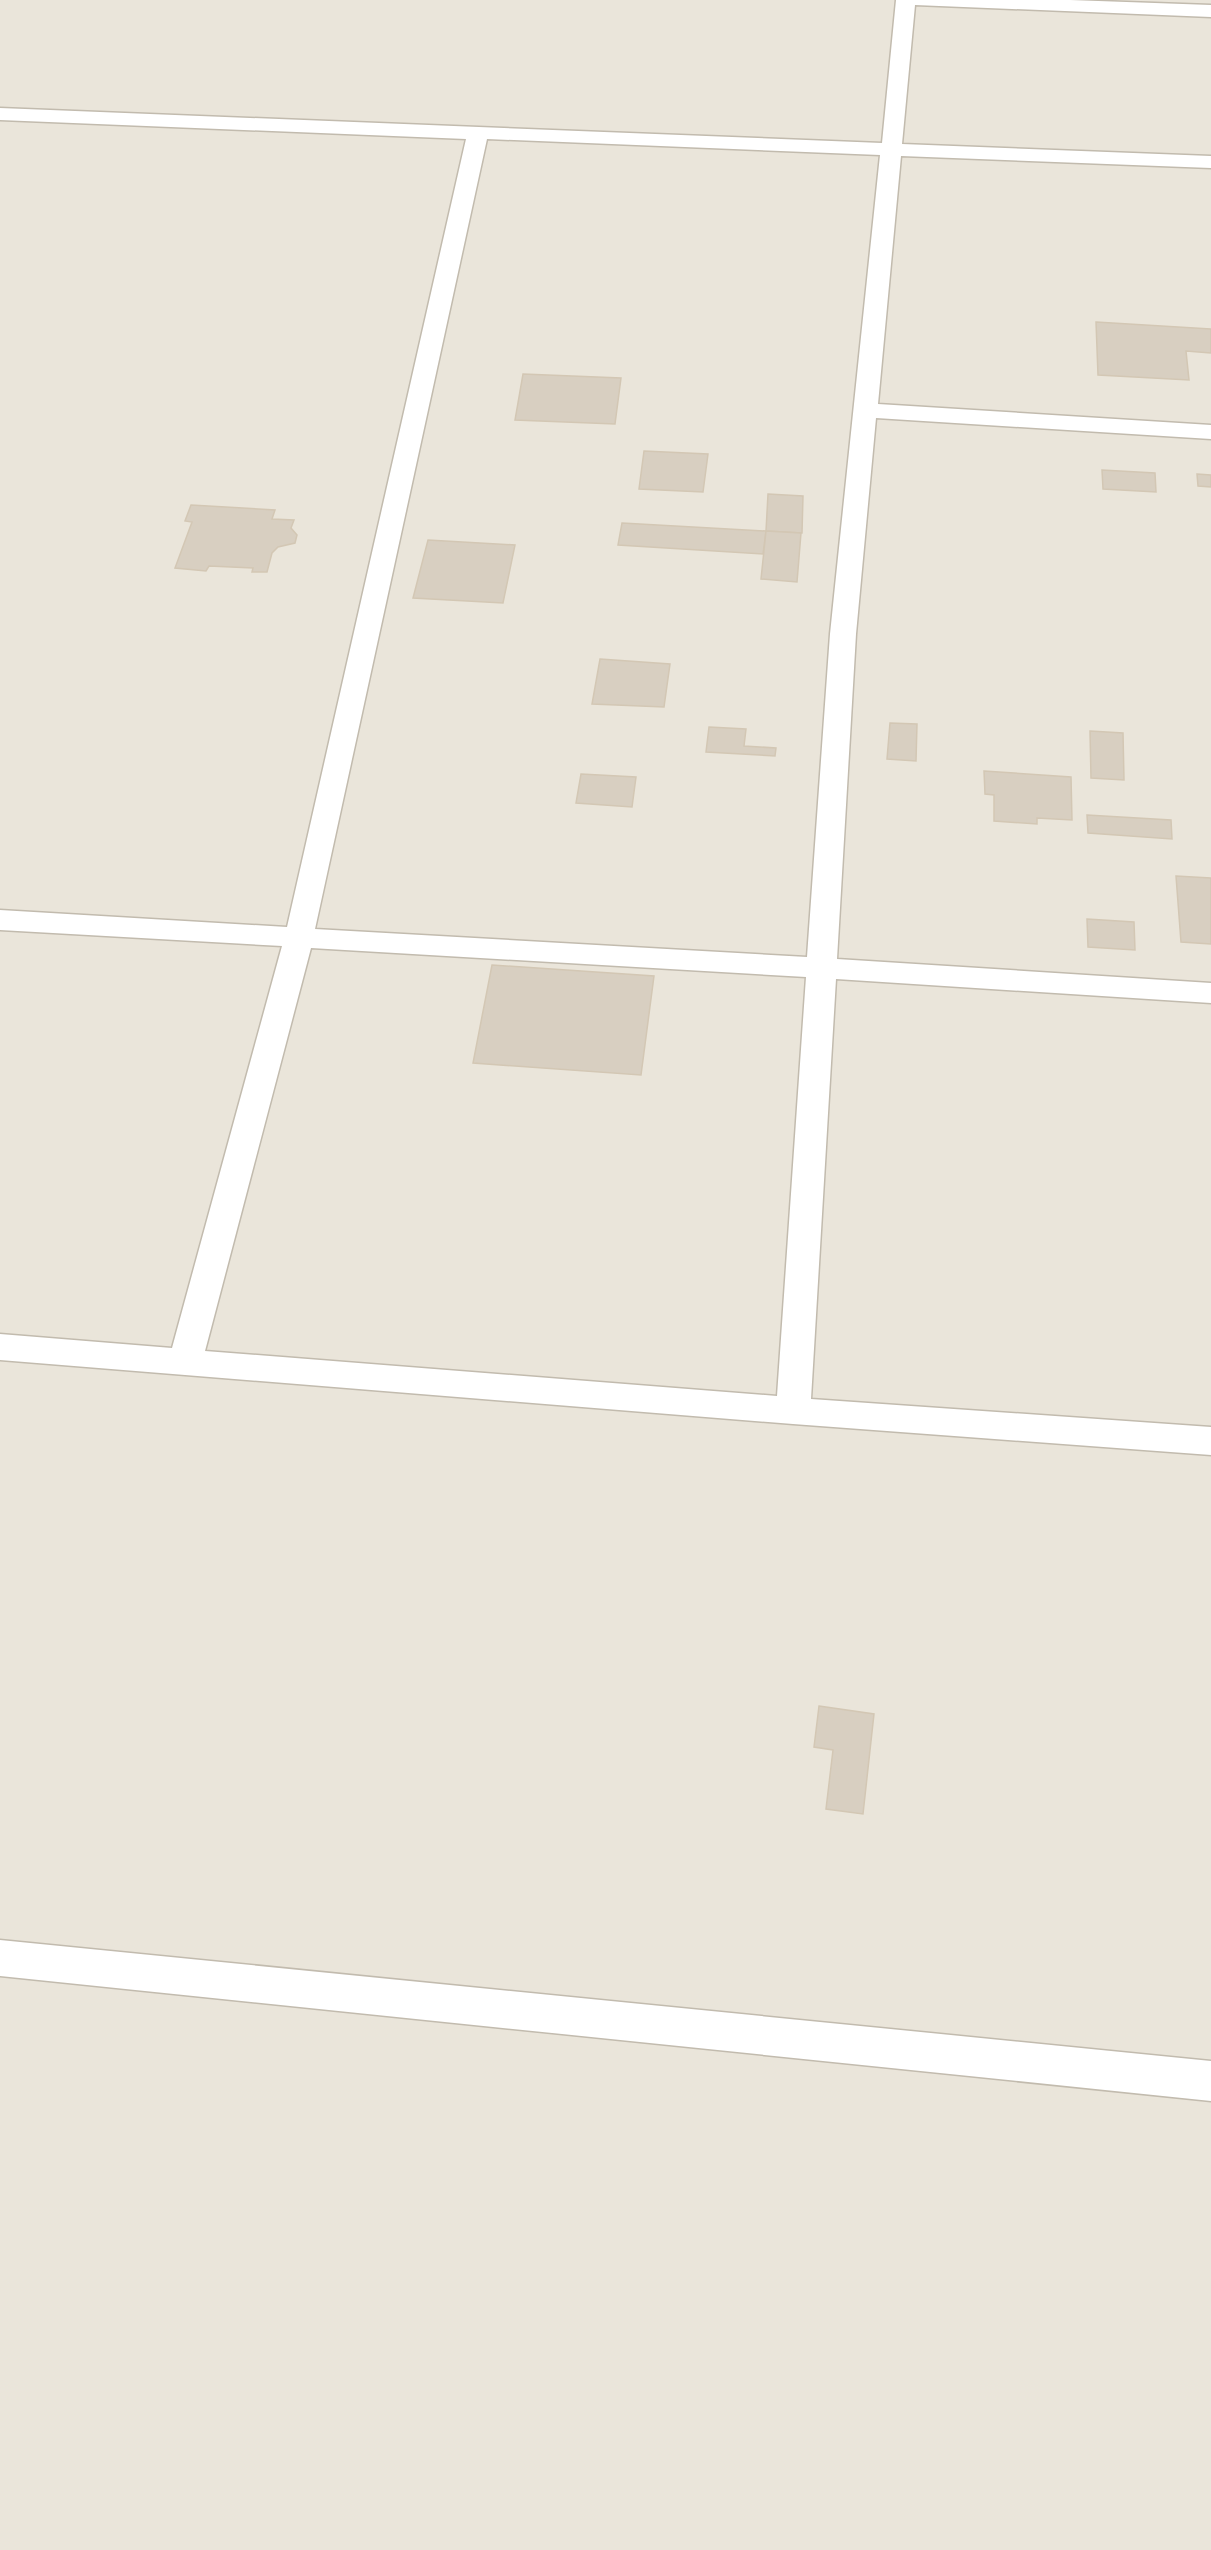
<svg xmlns="http://www.w3.org/2000/svg" width="1211" height="2550" font-family="'Roboto Condensed',sans-serif">
	<style>
		.residential { fill: #eae5da }
		.building { fill: #d8cfc1; stroke: #d3c7b4; stroke-width: 1.5 }
		.lines { fill: none; stroke-linecap: round; stroke-linejoin: round }
		.minor-casing { stroke: #c2bbae; stroke-width: 3 }
		.minor { fill: #fff; fill-rule: evenodd }
	</style>
	<rect width="100%" height="100%" fill="#f6f3ec"/>
	<rect class="residential" x="0" y="0" width="1211" height="2550"/>
	<g class="building">
		<path d="M1096,322L1211,329V353L1186,351L1189,380L1098,375Z"/>
		<path d="M523,374L621,378L615,424L515,420Z"/>
		<path d="M644,451L708,454L703,492L639,489Z"/>
		<path d="M1102,470L1155,473L1156,492L1103,489Z"/>
		<path d="M1197,474L1211,475V487L1198,486Z"/>
		<path d="M768,494L803,496L802,533L766,531Z"/>
		<path d="M191,505L275,510L272,519L294,520L291,528L297,535L295,543L278,547L272,553L267,572H252L253,568L209,566L206,571L175,568L192,522L185,521Z"/>
		<path d="M622,523L766,531L763,554L618,545Z"/>
		<path d="M766,531L801,533L797,582L761,579Z"/>
		<path d="M428,540L515,545L503,603L413,598Z"/>
		<path d="M600,659L670,664L664,707L592,704Z"/>
		<path d="M890,723L917,724L916,761L887,759Z"/>
		<path d="M709,727L746,729L744,746L776,748L775,756L706,752Z"/>
		<path d="M1090,731L1123,733L1124,780L1091,778Z"/>
		<path d="M984,771L1071,777L1072,820L1037,818V824L994,821V795L985,794Z"/>
		<path d="M581,774L636,777L632,807L576,803Z"/>
		<path d="M1087,815L1171,820L1172,839L1088,833Z"/>
		<path d="M1176,876L1211,878V944L1181,942Z"/>
		<path d="M1087,919L1134,922L1135,950L1088,947Z"/>
		<path d="M492,965L654,976L641,1075L473,1063Z"/>
		<path d="M819,1706L874,1714L863,1814L826,1809L833,1750L814,1747Z"/>
	</g>
	<g class="lines">
		<g class="minor-casing">
			<g id="minor">
				<path d="M896,0H1070L1211,5V17L915,5L902,144L1211,156V168L901,156L878,404L1211,425V439L876,418L856,634L837,959L1211,983V1003L836,979L811,1399L1211,1427V1455L793,1424L0,1360V1334L172,1348L282,946L0,930V910L287,927L466,139L0,120V108L882,143ZM487,139L880,155L830,634L807,957L315,929ZM311,948L806,977L777,1396L205,1351Z"/>
				<path d="M0,1940L1211,2061V2101L0,1976Z"/>
			</g>
		</g>
		<use href="#minor" class="minor"/>
	</g>
</svg>
